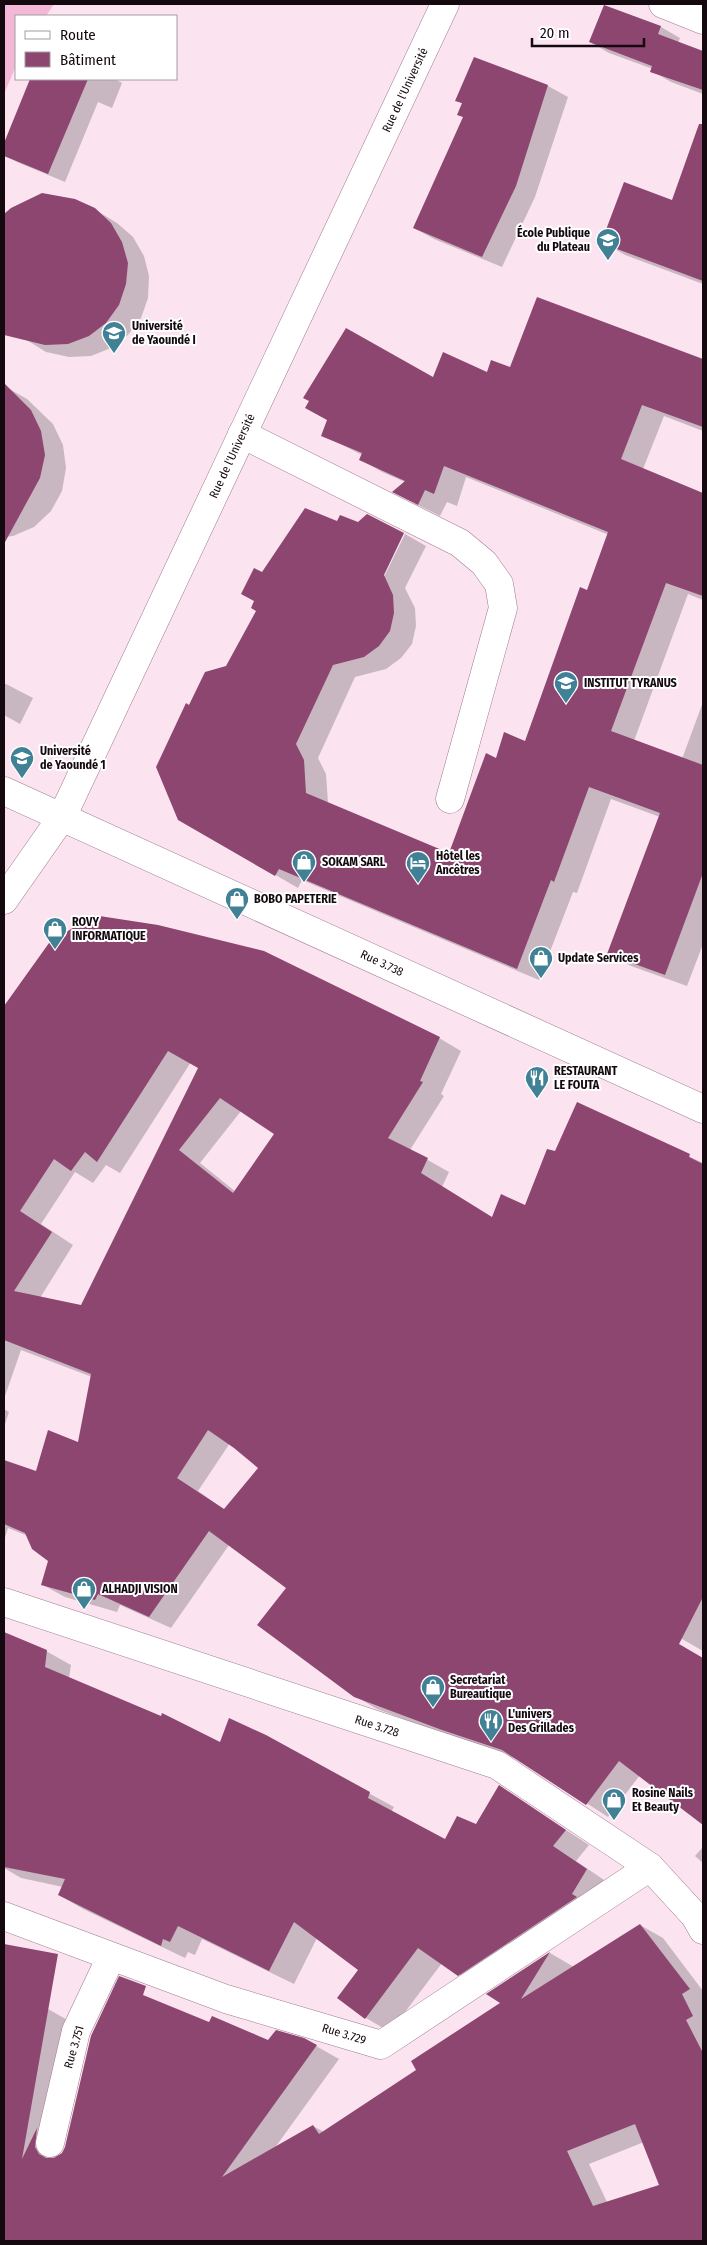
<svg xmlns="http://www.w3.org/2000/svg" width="707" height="2245" font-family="'Fira Sans Condensed',sans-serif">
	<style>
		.green { fill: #f4b7d8 }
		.shadow { fill: #0003; fill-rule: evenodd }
		.building { fill: #8d4670; fill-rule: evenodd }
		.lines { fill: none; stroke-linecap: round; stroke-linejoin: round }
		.minor-casing { stroke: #9e7c8f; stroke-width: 29 }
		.major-casing { stroke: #9e7c8f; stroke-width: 29 }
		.minor { stroke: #fff; stroke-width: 28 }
		.major { stroke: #fff; stroke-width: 28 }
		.labels { text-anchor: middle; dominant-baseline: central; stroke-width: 4; stroke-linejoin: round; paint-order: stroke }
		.street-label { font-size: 12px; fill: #150910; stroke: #fff }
		.poi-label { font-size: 12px; font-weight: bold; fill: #150910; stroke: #fff; text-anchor: start }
	</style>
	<rect width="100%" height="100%" fill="#fbe4f0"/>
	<path class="green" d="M4,4H54L46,16H16V66L4,94Z"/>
	<g class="shadow">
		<path d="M605,6L661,27L680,38L678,43L703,52V94L671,82L652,71L653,69L609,53L590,42Z"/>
		<path d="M474,59L548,86L568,97L535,197L502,267L434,239L414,228L465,118L463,104L457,101Z"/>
		<path d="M31,79H115L122,83L112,108L98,102L65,182L17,162L4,155V146Z"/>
		<path d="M689,155L703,160V284L625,255L603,242L673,202Z"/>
		<path d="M11,209H94L117,223L133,237L144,256L149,276L148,298L141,318L128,335L111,348L91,356L69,357L46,352L4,326V215Z"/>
		<path d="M538,299L703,360V431L664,416L643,469L703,496V529L695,549L703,552V600L688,594L634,741L682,759L703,702V944L687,986L631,966L609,953L660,817L611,799L577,893L573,892L539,980L302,880L298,888L179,819L190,707L227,667L257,611L262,574L382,581L405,534L426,546L405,588L415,608L416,626L412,644L401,658L386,669L355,677L318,758L326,774L328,803L450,854L496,759L525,743L588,591L609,535L466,477L457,506L447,502L440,516L416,504L405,482L382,472L360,459L362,455L323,435L433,379L511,369Z"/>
		<path d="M4,386L27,399L53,424L63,445L66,468L62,491L51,511L34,527L13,536L4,537Z"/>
		<path d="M4,683L33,698L20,724L4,715Z"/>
		<path d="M50,944L439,1038L461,1051L441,1094L444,1096L410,1150L449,1172L442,1187L492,1218L526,1207L556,1153L578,1104L703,1163V1651L654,1623L645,1636L703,1688V1824L640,1775L608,1817L520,1760L465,1742L377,1709L355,1696L288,1588L229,1545L171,1628L120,1605L117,1612L65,1597L43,1585L49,1560L28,1536L8,1528L4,1541V1461L37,1472L79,1444L92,1377L21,1350L4,1399V1008ZM191,1062L200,1068L82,1307L40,1298L73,1245L41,1224L75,1172L93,1183L106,1165L120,1173ZM241,1111L275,1134L236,1192L200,1163ZM230,1443L260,1468L225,1510L198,1491Z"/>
		<path d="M4,1409L9,1412L4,1427Z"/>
		<path d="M8,1635L46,1651L71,1665L69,1678L221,1744L265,1736L394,1807L391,1812L445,1841L477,1825L500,1787L589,1845L576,1861L610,1884L483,1989L442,1963L390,2032L366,2018L360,1970L317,1938L294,1984L202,1939L195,1955L188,1952L185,1958L83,1909L59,1895L63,1887L21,1878L4,1868V1647Z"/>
		<path d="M703,1847V1863L695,1856Z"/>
		<path d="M640,1925L663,1938L703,1991V2241H448L463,2234L424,2241H122L116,2229L117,2241H4V2001L48,2009L71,2022L58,2157L209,2024L269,2041L316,2046L339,2059L274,2149L313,2126L324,2132L417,2070L502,2003L488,1994L550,1953L574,1967ZM644,2142L661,2186L607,2202L589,2164Z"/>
	</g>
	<g class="building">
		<path d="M604,5L661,26L658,34L703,51V90L650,72L652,66L589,42Z"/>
		<path d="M474,57L548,85L516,186L482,257L413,228L463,117L457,115L462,103L455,101Z"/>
		<path d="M30,79H88L48,174L4,156V143Z"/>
		<path d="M699,124H703V281L601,243L624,182L672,200Z"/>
		<path d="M42,193L75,199L95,208L111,223L122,242L128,263L126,284L119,305L106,323L89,336L68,344L45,345L4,335V214L11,208Z"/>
		<path d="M537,297L703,359V427L642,405L621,459L703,493V596L666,583L611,731L703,765V873L665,975L607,954L660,813L589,787L554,882L551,880L517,969L279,869L275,876L178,820L156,767L186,703L189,705L205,672L226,666L256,611L251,608L254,601L241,594L254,568L262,572L305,508L337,521L340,515L358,522L367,514L404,533L384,575L393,595L394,613L390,631L379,646L364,657L333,665L296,744L304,760L306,793L449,853L486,753L496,758L504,732L525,741L580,587L587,590L608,532L444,466L434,494L425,490L418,505L392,492L405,481L359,460L362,453L321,436L327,420L305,408L309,401L303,398L346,328L433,377L443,352L487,372L491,360L510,367Z"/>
		<path d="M4,383L31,410L41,431L45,455L40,478L4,544Z"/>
		<path d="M93,915L158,925L264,951L440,1037L420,1081L423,1082L388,1138L428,1158L421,1173L492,1217L501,1194L525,1205L547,1149L555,1151L577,1102L690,1154L689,1157L703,1164V1597L679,1644L703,1658V1825L619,1761L586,1805L502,1750L442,1730L354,1697L257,1625L286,1588L209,1531L149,1617L98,1594L95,1600L41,1585L48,1561L32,1549L25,1533L4,1524V1460L36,1471L48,1430L78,1442L91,1374L4,1340V1006L49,943ZM168,1051L198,1068L81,1305L14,1291L52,1232L20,1211L54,1159L71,1171L85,1152L97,1162ZM220,1098L274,1134L233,1193L179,1150ZM208,1430L234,1448L258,1468L224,1509L177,1478Z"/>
		<path d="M4,1632L47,1650L45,1667L161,1716L162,1713L220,1742L229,1718L266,1735L370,1792L368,1798L445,1839L457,1816L476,1824L499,1785L566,1830L553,1846L587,1869L572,1894L577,1897L458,1976L418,1948L365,2019L337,1998L358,1970L294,1922L269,1971L178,1926L170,1942L163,1939L161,1946L58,1895L65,1879L4,1867Z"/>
		<path d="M640,1924L690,1989L682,1994L693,2016L686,2020L703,2053V2241H4V1944L58,1954L22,2159L37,2128L35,2147L39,2154L46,2158H54L62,2153L65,2147L91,2036L119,1976L146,1986L143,1995L209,2022L212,2016L268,2040L276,2030L304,2038L317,2045L222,2177L313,2125L319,2134L416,2070L411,2061L500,2003L486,1994L550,1952L521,1999ZM635,2124L659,2185L593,2206L567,2151Z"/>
	</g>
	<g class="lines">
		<g class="minor-casing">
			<g id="minor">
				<path d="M663,4L703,20"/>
				<path d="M242,434L460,543L484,563L499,584L503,608L450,799"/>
				<path d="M4,791L703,1109"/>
				<path d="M4,1602L497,1765L650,1867L695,1916L703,1930"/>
				<path d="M4,1916L226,1999L381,2045L650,1867"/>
				<path d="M50,2143L76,2031L111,1957"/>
			</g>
		</g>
		<g class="major-casing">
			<path id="major" d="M4,900L62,817L445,4"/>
		</g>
		<use href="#minor" class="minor"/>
		<use href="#major" class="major"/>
	</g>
	<defs>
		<g id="school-pin" transform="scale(1.25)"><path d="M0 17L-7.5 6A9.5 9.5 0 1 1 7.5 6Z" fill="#418195" stroke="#fff"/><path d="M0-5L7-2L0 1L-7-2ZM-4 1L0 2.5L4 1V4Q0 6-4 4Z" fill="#fff"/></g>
		<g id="university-pin" transform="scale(1.25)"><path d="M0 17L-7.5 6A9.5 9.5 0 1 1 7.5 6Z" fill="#418195" stroke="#fff"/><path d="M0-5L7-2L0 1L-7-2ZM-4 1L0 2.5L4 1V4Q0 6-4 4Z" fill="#fff"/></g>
		<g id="shop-pin" transform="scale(1.25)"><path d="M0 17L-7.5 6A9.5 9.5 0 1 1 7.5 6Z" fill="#418195" stroke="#fff"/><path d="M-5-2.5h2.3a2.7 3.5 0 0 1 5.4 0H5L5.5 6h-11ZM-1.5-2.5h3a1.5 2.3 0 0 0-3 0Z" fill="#fff"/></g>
		<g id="hotel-pin" transform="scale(1.25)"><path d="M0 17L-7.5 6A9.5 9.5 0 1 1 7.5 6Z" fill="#418195" stroke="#fff"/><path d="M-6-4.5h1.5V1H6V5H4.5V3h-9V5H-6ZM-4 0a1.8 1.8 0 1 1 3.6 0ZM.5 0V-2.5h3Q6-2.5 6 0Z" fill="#fff"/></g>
		<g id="restaurant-pin" transform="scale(1.25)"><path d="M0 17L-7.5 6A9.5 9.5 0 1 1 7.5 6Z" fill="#418195" stroke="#fff"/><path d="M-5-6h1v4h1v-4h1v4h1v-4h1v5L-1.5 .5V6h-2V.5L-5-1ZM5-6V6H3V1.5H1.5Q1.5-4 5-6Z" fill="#fff"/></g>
	</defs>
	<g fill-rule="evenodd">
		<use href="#school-pin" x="608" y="240"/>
		<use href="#university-pin" x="114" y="333"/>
		<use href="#university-pin" x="566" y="683"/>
		<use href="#university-pin" x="22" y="758"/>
		<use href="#shop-pin" x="304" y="862"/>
		<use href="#hotel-pin" x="418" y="863"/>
		<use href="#shop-pin" x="237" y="899"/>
		<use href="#shop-pin" x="55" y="929"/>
		<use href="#shop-pin" x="541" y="958"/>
		<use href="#restaurant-pin" x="537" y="1078"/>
		<use href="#shop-pin" x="84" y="1589"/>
		<use href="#shop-pin" x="433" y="1687"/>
		<use href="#restaurant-pin" x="491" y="1721"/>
		<use href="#shop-pin" x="614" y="1800"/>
	</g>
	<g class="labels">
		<g class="street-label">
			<text transform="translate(405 90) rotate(-65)">Rue de l'Université</text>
			<text transform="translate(232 456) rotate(-65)">Rue de l'Université</text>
			<text transform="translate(382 963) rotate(25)">Rue 3.738</text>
			<text transform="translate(377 1726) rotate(18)">Rue 3.728</text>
			<text transform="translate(344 2034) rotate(17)">Rue 3.729</text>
			<text transform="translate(74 2047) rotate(-74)">Rue 3.751</text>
		</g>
		<g class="poi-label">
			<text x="590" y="233" text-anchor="end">École Publique<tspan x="590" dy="14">du Plateau</tspan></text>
			<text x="132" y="326">Université<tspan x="132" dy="14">de Yaoundé I</tspan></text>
			<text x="584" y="683">INSTITUT TYRANUS</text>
			<text x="40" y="751">Université<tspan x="40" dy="14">de Yaoundé 1</tspan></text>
			<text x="436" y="856">Hôtel les<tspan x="436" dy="14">Ancêtres</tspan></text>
			<text x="322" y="862">SOKAM SARL</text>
			<text x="254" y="899">BOBO PAPETERIE</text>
			<text x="72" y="922">ROVY<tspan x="72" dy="14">INFORMATIQUE</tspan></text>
			<text x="558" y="958">Update Services</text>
			<text x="554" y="1071">RESTAURANT<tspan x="554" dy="14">LE FOUTA</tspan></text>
			<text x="102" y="1589">ALHADJI VISION</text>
			<text x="450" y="1680">Secretariat<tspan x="450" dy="14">Bureautique</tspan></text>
			<text x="508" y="1714">L'univers<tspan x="508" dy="14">Des Grillades</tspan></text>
			<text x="632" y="1793">Rosine Nails<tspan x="632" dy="14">Et Beauty</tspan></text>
		</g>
	</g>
	<rect width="707" height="2245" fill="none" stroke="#150910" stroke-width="10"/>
	<rect x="15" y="15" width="162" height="65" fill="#ffffff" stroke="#a19d9f"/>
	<rect x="25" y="31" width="25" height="8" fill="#ffffff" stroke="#a19d9f"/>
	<text x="60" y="40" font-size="15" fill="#150910">Route</text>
	<rect x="25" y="52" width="25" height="15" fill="#8d4670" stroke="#a19d9f"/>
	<text x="60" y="65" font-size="15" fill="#150910">Bâtiment</text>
	<path d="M532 38v8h112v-8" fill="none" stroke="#150910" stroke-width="2.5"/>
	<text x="540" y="38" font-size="15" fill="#150910" stroke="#ffffff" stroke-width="4" paint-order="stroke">20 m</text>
</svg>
